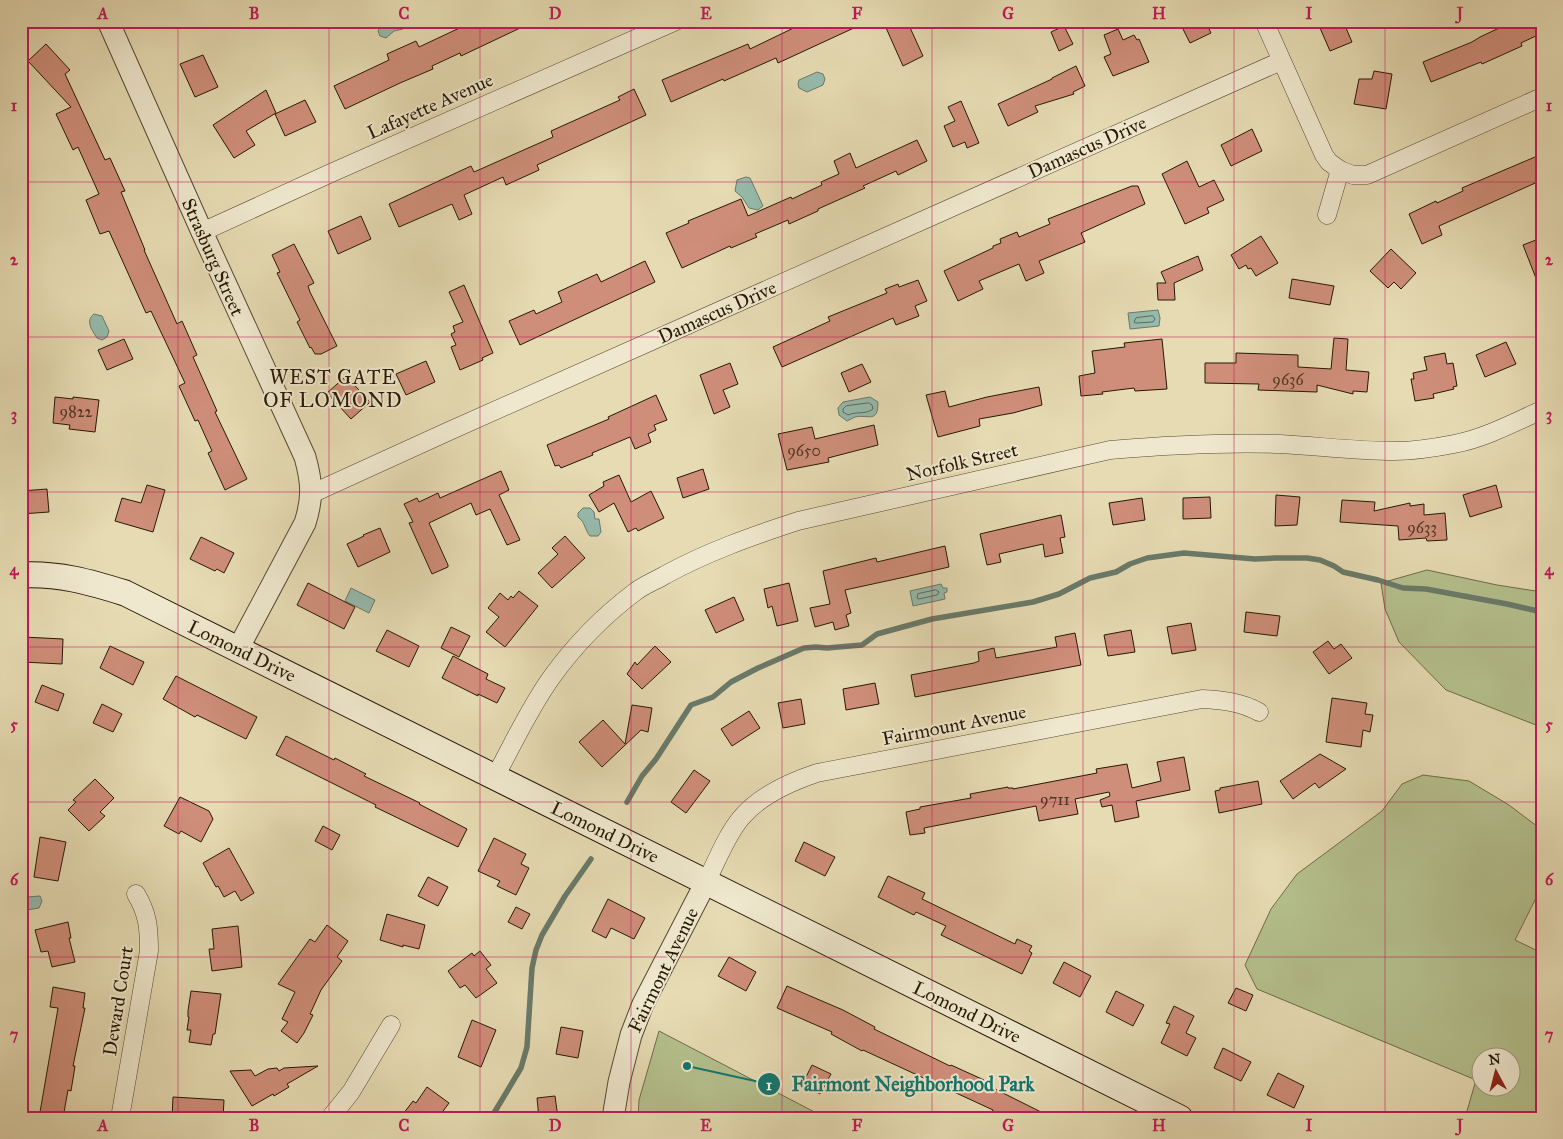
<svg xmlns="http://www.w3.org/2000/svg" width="1563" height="1139" font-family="'IM FELL Great Primer',serif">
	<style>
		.green { fill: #b4c08d; stroke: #6d6c48; fill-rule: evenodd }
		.water { fill: #96bbad; stroke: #697a69 }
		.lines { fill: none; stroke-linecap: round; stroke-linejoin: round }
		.shore { stroke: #5e6a58; stroke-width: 1 }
		.stream { stroke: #697a69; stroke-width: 5.5 }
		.building { fill: #cf8e7a; stroke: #261804 }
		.minor-casing { stroke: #564930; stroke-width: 19 }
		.tertiary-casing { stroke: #564930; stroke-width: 23 }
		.secondary-casing { stroke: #261804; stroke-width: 27 }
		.minor { stroke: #efe8ce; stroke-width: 18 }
		.tertiary { stroke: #efe8ce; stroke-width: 21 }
		.secondary { stroke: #efe8ce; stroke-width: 25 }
		.grid { fill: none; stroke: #c2185b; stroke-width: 1; stroke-opacity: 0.55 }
		.labels { text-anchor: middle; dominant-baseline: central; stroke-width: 4; stroke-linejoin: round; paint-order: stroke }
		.number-label { font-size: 16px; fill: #503622 }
		.street-label { font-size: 19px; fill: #261804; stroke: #efe8ce }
		.neighbourhood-label { font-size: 20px; letter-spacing: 1px; fill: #261804; stroke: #efe8ce }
		.leader { fill: none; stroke: #0f766e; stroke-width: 2 }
		.callout-dot { fill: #0f766e; stroke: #efe8ce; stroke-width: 2 }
		.mark-label { font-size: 15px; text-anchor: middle; font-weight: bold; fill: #fff }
		.callout-label { font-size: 20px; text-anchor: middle; font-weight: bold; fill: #0f766e; stroke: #efe8ce; stroke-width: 4; stroke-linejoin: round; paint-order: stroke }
		.neatline { fill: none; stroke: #c2185b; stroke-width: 2 }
		.grid-label { font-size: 16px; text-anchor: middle; font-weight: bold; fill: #c2185b }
	</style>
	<rect width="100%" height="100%" fill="#e6dbb3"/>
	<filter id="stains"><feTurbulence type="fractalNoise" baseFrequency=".004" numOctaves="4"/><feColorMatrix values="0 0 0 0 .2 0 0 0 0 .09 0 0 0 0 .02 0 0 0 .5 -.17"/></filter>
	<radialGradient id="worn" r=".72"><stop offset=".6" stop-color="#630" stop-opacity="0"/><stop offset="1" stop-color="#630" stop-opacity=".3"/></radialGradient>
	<g class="green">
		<path d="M1427,570L1497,585L1542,592V729L1536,725L1446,690L1399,642L1385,609L1381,583Z"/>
		<path d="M1423,775L1469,781L1509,805L1542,830V898L1537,896L1515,940L1542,953V1118H1465L1476,1080L1257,989L1245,965L1271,909L1297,874L1382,811L1402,784ZM1480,1056H1510V1086H1480Z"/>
		<path d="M659,1031L826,1118H638L639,1100Z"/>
	</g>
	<g class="water">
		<path d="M389,21H403L405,26L403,29L394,31L386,38L380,36L378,31L381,25Z"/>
		<path d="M817,72L823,74L825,79L823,85L807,92L799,88L798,84L799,80Z"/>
		<path d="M746,177L750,178L763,206L758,210L749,208L742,197L735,191L737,180Z"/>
		<path d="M1158,310L1160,318L1159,326L1130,329L1128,313Z"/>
		<path d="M94,314L102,316L109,331L107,337L102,340L97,338C92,330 85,321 94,314Z"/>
		<path d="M870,397L878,402C878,424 868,414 855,417C852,418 850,420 847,421L839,415L838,408L843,402Z"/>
		<path d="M583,508H590L594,512L595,519H599L601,532L598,536H590C584,529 586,523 578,517V513Z"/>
		<path d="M941,584L943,588H947V592L944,593L945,599L913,606L910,591Z"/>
		<path d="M351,588L375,600L369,613L345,601Z"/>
		<path d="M25,894L27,897L40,896L42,901L39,908L21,911V895Z"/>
	</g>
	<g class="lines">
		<g class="shore">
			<path d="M1153,316L1155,319L1153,322L1136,323L1134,322L1136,318Z"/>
			<path d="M869,403L872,405L873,409C865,415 857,411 848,415L843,412V409L846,406Z"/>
			<path d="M936,590L939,592L937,595L919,599L917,598L918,594Z"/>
		</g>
		<g class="stream">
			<path d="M627,802L642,776L656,759L691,705L713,697L731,682L758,668L804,648L816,647L827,648L862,645L877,634L932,619L1033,602L1059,594L1090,578L1116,572L1130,564L1147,558L1184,553L1255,559L1275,558H1307L1320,560L1334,566L1343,572L1378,580L1403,588L1426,589L1507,604L1542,612"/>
			<path d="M491,1118L521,1068L527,1047L532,968L536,950L542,935L565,896L591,859"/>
		</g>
	</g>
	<g class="building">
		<path d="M484,21H535L461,56L460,53L432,66L433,69L400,83L345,109L334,86L389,60L387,54L416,41L419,47L468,24L470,28Z"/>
		<path d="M808,21H869L778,63L776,58L724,81L723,79L671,102L662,80L748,44L750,49Z"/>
		<path d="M883,21H907L923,56L903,66Z"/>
		<path d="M1179,21H1205L1211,33L1190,43Z"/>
		<path d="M1317,21H1343L1352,42L1330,51Z"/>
		<path d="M1514,21H1542V33L1521,43L1522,46L1482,64L1481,62L1431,82L1423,62L1472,42L1480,37Z"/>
		<path d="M1064,26L1073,44L1059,51L1051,32Z"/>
		<path d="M1118,29L1123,40L1134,35L1137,40L1139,39L1149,62L1113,76L1104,57L1111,54L1104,35Z"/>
		<path d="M46,44L70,70L65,74L105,160L110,158L125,191L121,192L145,250H144L177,324L182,321L197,355L193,357L217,411L215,412L247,479L225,490L208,453L212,451L198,420L195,421L179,386L185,383L151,311L146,313L109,231L100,234L86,200L99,194L78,147L73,150L56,114L71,107L28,61Z"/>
		<path d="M203,55L218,87L195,97L180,64Z"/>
		<path d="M1076,66L1085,86L1073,92L1074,94L1035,106L1038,112L1008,126L998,104L1052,79V78Z"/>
		<path d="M1374,71L1392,74L1386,109L1354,104L1359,79H1372Z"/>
		<path d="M634,89L646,115L537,165L539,170L506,185L503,177L464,195L472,214L459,220L452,204L399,227L389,204L471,166L474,172L553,137L551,131L620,100L618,97Z"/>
		<path d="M266,90L276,113L246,131L255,145L234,158L213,125Z"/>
		<path d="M305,100L316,122L285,136L275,114Z"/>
		<path d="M961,101L979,143L967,148L965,142L953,147L944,126L955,121L948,107Z"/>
		<path d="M1252,129L1262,151L1231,166L1221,145Z"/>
		<path d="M917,140L927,161L898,175L896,171L863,186L865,188L818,209V211L789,224L788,220L755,234L757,237L731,248L730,246L682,268L666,233L689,223L688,221L741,199L748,216L791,197L792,199L822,185L821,182L839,174L834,161L850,153L856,168Z"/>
		<path d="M1542,154V180L1439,226L1442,235L1422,244L1409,214L1436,201L1437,203L1463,191L1462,188Z"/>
		<path d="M1187,161L1199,187L1214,180L1224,200L1207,208L1209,213L1185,224L1162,174Z"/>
		<path d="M1132,186H1138L1145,204L1081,233L1085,242L1039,261L1044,273L1026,281L1019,264L979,281L983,289L958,301L944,271L993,248V246L1001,243L1000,239L1017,232L1019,237L1050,224L1048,219Z"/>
		<path d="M361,216L371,239L338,254L328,231Z"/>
		<path d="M1261,236L1278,263L1256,276L1251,268L1248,269L1246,265L1239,269L1231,255Z"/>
		<path d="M1536,240L1542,255L1541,291L1523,245Z"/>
		<path d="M294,244L314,283L308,286L310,292L337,346L321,354H315L311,347L310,348L297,322L300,320L277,273L280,272L272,255Z"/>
		<path d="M1391,249L1416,273L1401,289L1394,282L1388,288L1370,271Z"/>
		<path d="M1198,256L1203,270L1174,283L1175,300H1158L1157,283H1166L1161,272Z"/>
		<path d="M645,261L655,282L520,345L509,321L534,310L536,314L562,302L558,292L597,274L601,282Z"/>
		<path d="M1292,279L1334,286L1330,305L1289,298Z"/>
		<path d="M918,280L927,301L915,306L919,316L896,325L893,318L782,367L773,347L830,321L828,317L887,293L885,289L898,284L899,287Z"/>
		<path d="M464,285L493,353L482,358L483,360L460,370L451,347L456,345L451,334L455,332L453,326L463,322L449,292Z"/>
		<path d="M1334,338L1348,339L1346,370L1369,372L1367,392L1353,391V394L1317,385V392L1258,390L1259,384L1205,383V363H1236V353L1298,355V367L1331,369Z"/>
		<path d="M124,339L133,359L107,370L98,350Z"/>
		<path d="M1162,339L1167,389L1135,391L1134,388L1102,392L1103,394L1081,396L1079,376L1095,373L1092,351L1125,347L1124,343Z"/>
		<path d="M1506,342L1516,364L1485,377L1476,355Z"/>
		<path d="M1445,353L1447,364L1453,363L1457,386L1453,387L1454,389L1433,394L1434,398L1415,401L1411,379H1414L1413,373L1427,370L1424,357Z"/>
		<path d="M426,361L435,382L406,395L396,374Z"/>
		<path d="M730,363L738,384L723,390L730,407L714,414L700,375Z"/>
		<path d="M862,364L871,382L849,392L841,373Z"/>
		<path d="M346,376L370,402L351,419L327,393Z"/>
		<path d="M1039,387L1042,405L1013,413L979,419L980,426L938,437L926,395L945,391L949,407L987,397Z"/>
		<path d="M656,395L667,420L654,425L656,430L648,434L651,442L635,449L630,437L592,453L593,455L561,468L559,465L555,466L547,445L609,419L608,417Z"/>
		<path d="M55,397L73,399V397L99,400L95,432L69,429L70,425L53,423Z"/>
		<path d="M874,425L878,445L828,458L829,462L787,470L778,434L812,427L815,439Z"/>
		<path d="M703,469L709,489L683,498L677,478Z"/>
		<path d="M501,471L509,490L499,495L520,540L507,545L490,509L476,515L471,503L429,523L448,565V567L432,574L409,523L413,522L404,504L417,498L419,502L438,493L440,498Z"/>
		<path d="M619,475L631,502L651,491L664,518L638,531L636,528L628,532L614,503L599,512L589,495L604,486L603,482Z"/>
		<path d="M147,485L165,490L153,532L115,521L122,498L141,503Z"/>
		<path d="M1496,485L1502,507L1470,517L1463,495Z"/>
		<path d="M47,489L49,512L21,514V491Z"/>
		<path d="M1276,495L1300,497L1297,525L1275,526Z"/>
		<path d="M1210,497L1211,518L1183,519V498Z"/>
		<path d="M1142,498L1145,520L1113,525L1109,503Z"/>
		<path d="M1342,500L1375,502L1374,511L1410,503V506L1424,504V515L1445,513L1447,540L1427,541L1426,538L1399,540L1398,526L1340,522Z"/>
		<path d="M1061,515L1065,537L1060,538L1063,553L1045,557L1043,544L999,554L1001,562L987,565L980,534Z"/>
		<path d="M380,528L390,552L358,567L347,544L364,536L363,535Z"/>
		<path d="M565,536L585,558L552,588L538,573L558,554L552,548Z"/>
		<path d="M201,537L234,553L224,573L217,569L215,571L190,559Z"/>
		<path d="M945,546L949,567L905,577L845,590L851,613L846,615L849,626L835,630L833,622L815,627L810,608L830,604L823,571L876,558L877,562Z"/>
		<path d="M308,583L355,607L344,629L297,605Z"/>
		<path d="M789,583L798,621L777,626L772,606L768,608L764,589Z"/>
		<path d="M519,591L538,606L505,647L486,632L499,617L488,608L500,593L508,600L511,596L513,598Z"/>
		<path d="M734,597L744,620L716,633L705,610Z"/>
		<path d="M1246,612L1280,616L1277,636L1244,632Z"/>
		<path d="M1191,623L1196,650L1172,654L1167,627Z"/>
		<path d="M451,627L470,636L459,657L441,648Z"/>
		<path d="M387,630L419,646L409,667L376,651Z"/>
		<path d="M1131,630L1135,652L1108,656L1104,635Z"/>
		<path d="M1075,633L1081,665L915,697L911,675L974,663L979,661L978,652L994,648L996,658L1057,647L1055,637Z"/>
		<path d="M23,637L63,639L62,664L22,662Z"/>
		<path d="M1328,641L1334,649L1341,644L1352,658L1329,674L1313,652Z"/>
		<path d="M110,646L144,662L133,685L100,668Z"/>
		<path d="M655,646L671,662L642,689L627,674L635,662L637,665Z"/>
		<path d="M453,656L488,674L486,679L505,688L497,703L478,694V696L442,678Z"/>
		<path d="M176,676L257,717L246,739L197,715L195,717L163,699Z"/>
		<path d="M875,683L879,704L846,710L843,689Z"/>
		<path d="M42,685L64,694L58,711L35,702Z"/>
		<path d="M1332,698L1367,703L1365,714L1373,715L1370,732L1363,730L1361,747L1326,742Z"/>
		<path d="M801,699L805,724L783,728L778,703Z"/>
		<path d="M102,704L122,714L113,732L93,723Z"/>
		<path d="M632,705L652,708L648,732L641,730L602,767L579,742L603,720L625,744Z"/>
		<path d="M749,711L760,728L732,746L721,729Z"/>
		<path d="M286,736L334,760L335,758L366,774L364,776L420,803L419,804L467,829L458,847L375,807L376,805L276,755Z"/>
		<path d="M1320,754L1346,769L1319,788L1315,783L1293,799L1280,781Z"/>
		<path d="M1184,757L1190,790L1136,801L1139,817L1115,822L1112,805L1102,807L1100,800L1110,796L1109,792L1075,799L1078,814L1039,821L1036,806L924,828L925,833L910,835L906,812L920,809V807L971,798L970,794L1008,787V788H1013V789L1097,773L1096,769L1127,764L1132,788L1161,781L1157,762Z"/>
		<path d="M694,770L710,781L686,813L671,802Z"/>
		<path d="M95,779L114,798L100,812L105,816L89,831L68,810L76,802L73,800Z"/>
		<path d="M1258,781L1262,804L1219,813L1215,791L1220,790V788Z"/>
		<path d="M180,797L209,811L213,819L201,842L181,831L179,834L164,826Z"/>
		<path d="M323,826L340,835L332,850L315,841Z"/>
		<path d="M40,837L66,842L58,881L34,877Z"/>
		<path d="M494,838L526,854L521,864L529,868L516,895L497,886L500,881L478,871Z"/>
		<path d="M804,842L835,857L825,876L795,861Z"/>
		<path d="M229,848L254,893L241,901L235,891L224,897L218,886L216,887L203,863Z"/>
		<path d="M888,876L925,893L922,899L1015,944L1017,939L1032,946L1029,951L1032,953L1022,974L941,935L946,926L916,912L914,915L878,897Z"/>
		<path d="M428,877L448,887L438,906L418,896Z"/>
		<path d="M608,899L645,918L634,939L611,928L606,938L592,931Z"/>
		<path d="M516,907L530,914L522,929L508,922Z"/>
		<path d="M387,914L425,925L419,949L403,945V947L380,940Z"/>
		<path d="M68,922L71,938H69L75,962L52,967L48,951L41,952L35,930Z"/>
		<path d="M327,925L348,941L337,957L342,961L321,990L310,1014L313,1015L304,1033L297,1043L281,1031L288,1022L282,1019L295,992L278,984L310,939L315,942Z"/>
		<path d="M238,926L242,967L212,971L209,949H214L212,929Z"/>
		<path d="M480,951L491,965L486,969L497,983L476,998L465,985L460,988L448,971L472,953L474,956Z"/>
		<path d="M729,957L756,972L746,991L718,976Z"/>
		<path d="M1064,962L1091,976L1080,997L1053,983Z"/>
		<path d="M787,986L843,1010L875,1027L874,1029L950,1066L951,1065L984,1080L983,1083L1053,1118H1001L992,1113L993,1110L863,1050L862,1051L831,1034L832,1032L777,1008Z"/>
		<path d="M53,987L85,993L83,1008H85L73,1066H75L71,1091L68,1090L63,1118H39L58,1008L50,1007Z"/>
		<path d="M1236,988L1253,995L1246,1011L1228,1003Z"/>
		<path d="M191,991L221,994L215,1034H213L211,1045L189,1042L191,1030H187L189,1017H188V1011Z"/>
		<path d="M1116,991L1144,1005L1133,1026L1106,1012Z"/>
		<path d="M1174,1006L1194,1016L1186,1033L1196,1038L1187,1056L1161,1043L1170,1024L1166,1023Z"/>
		<path d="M472,1020L496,1030L481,1067L458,1057Z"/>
		<path d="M561,1027L583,1031L578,1058L556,1054Z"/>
		<path d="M1223,1048L1251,1062L1241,1081L1214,1068Z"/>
		<path d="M812,1065L831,1074L820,1094L802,1085Z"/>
		<path d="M318,1066L287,1084L289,1087L274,1096L273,1094L252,1106L230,1071L251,1070L255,1076L268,1069L277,1068L279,1071L284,1068Z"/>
		<path d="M1278,1073L1304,1086L1294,1108L1267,1095Z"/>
		<path d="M427,1087L449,1103L438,1118H400L413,1101L416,1103Z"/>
		<path d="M555,1096L558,1118H539L537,1098Z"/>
		<path d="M173,1097L224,1100L223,1118H172Z"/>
	</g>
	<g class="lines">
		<g class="minor-casing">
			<g id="minor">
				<path d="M1264,21L1324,155L1329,162L1340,170"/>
				<path d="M1327,215L1340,170L1353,175H1367L1542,97"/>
				<path d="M202,232L331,173L676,21"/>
				<path d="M311,494L447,432L1281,61"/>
				<path d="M495,777C513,744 529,709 551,678C574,646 603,616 635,592C644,585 655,581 665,575C707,552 752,536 798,521L1110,450C1167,445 1223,442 1280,444C1318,446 1356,451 1394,451C1414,451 1434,448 1454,444C1485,438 1513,423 1542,410"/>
				<path d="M706,882C717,861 726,836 741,818C760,795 790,782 817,773L1202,699C1222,700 1241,702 1259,712"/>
				<path d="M120,1118L149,951C149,928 148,914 136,894"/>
				<path d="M330,1118L351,1092L391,1025"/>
			</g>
		</g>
		<g class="tertiary-casing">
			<g id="tertiary">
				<path d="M108,21L202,232L305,457C312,482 313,498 305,523L238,649"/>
				<path d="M613,1118L619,1082L631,1035L643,1004L706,882"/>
			</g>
		</g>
		<g class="secondary-casing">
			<path id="secondary" d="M21,575C58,573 90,582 125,593L1180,1118"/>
		</g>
		<use href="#minor" class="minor"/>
		<use href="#tertiary" class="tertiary"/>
		<use href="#secondary" class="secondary"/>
	</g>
	<path class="grid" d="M178,21V1118M329,21V1118M480,21V1118M631,21V1118M782,21V1118M932,21V1118M1083,21V1118M1234,21V1118M1385,21V1118M21,182H1542M21,337H1542M21,492H1542M21,647H1542M21,802H1542M21,957H1542"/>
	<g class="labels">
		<g class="number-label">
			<text x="1288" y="379">9636</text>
			<text x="76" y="411">9822</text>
			<text x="804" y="450">9650</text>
			<text x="1422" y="527">9633</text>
			<text x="1055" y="799">9711</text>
		</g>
		<g class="street-label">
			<text transform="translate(430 106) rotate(-24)">Lafayette Avenue</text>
			<text transform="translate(1087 147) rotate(-24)">Damascus Drive</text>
			<text transform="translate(213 257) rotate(66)">Strasburg Street</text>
			<text transform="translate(717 312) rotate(-24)">Damascus Drive</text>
			<text transform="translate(962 462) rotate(-13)">Norfolk Street</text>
			<text transform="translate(242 651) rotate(26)">Lomond Drive</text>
			<text transform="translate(954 725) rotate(-11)">Fairmount Avenue</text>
			<text transform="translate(605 832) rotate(26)">Lomond Drive</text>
			<text transform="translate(663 970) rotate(-64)">Fairmont Avenue</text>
			<text transform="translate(118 1001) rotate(-81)">Deward Court</text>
			<text transform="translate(967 1012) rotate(26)">Lomond Drive</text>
		</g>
		<g class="neighbourhood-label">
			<text x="333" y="377">WEST GATE<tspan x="333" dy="23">OF LOMOND</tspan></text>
		</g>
	</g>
	<path class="leader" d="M687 1066L769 1084"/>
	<g class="callout-dot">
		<circle cx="687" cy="1066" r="5"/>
		<circle cx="769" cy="1084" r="12"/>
	</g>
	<g class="mark-label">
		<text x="769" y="1090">1</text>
	</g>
	<g class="callout-label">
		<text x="913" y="1091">Fairmont Neighborhood Park</text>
	</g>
	<rect width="1563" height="1139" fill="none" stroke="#e6dbb3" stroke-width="55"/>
	<g transform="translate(1496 1072) rotate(353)"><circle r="24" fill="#efe8ce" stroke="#9f957d"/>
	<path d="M0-4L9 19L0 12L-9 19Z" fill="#8f2418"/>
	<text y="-8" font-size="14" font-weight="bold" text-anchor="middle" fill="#261804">N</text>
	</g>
	<rect x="28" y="28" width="1508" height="1084" class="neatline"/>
	<g class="grid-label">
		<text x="103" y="19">A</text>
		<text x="254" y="19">B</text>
		<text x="404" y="19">C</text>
		<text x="555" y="19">D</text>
		<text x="706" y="19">E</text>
		<text x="857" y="19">F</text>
		<text x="1008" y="19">G</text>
		<text x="1159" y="19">H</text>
		<text x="1309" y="19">I</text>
		<text x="1460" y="19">J</text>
		<text x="14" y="111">1</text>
		<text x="1549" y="111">1</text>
		<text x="14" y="265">2</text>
		<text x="1549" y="265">2</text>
		<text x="14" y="420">3</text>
		<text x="1549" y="420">3</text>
		<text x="14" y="575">4</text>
		<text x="1549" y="575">4</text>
		<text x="14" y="730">5</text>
		<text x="1549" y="730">5</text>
		<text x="14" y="885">6</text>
		<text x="1549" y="885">6</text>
		<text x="14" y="1040">7</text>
		<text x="1549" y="1040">7</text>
		<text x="103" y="1131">A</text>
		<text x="254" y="1131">B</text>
		<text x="404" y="1131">C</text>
		<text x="555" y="1131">D</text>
		<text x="706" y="1131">E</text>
		<text x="857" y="1131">F</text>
		<text x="1008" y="1131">G</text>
		<text x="1159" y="1131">H</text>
		<text x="1309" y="1131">I</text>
		<text x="1460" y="1131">J</text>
	</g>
	<rect width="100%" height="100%" filter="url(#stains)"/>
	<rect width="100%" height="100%" fill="url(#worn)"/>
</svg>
